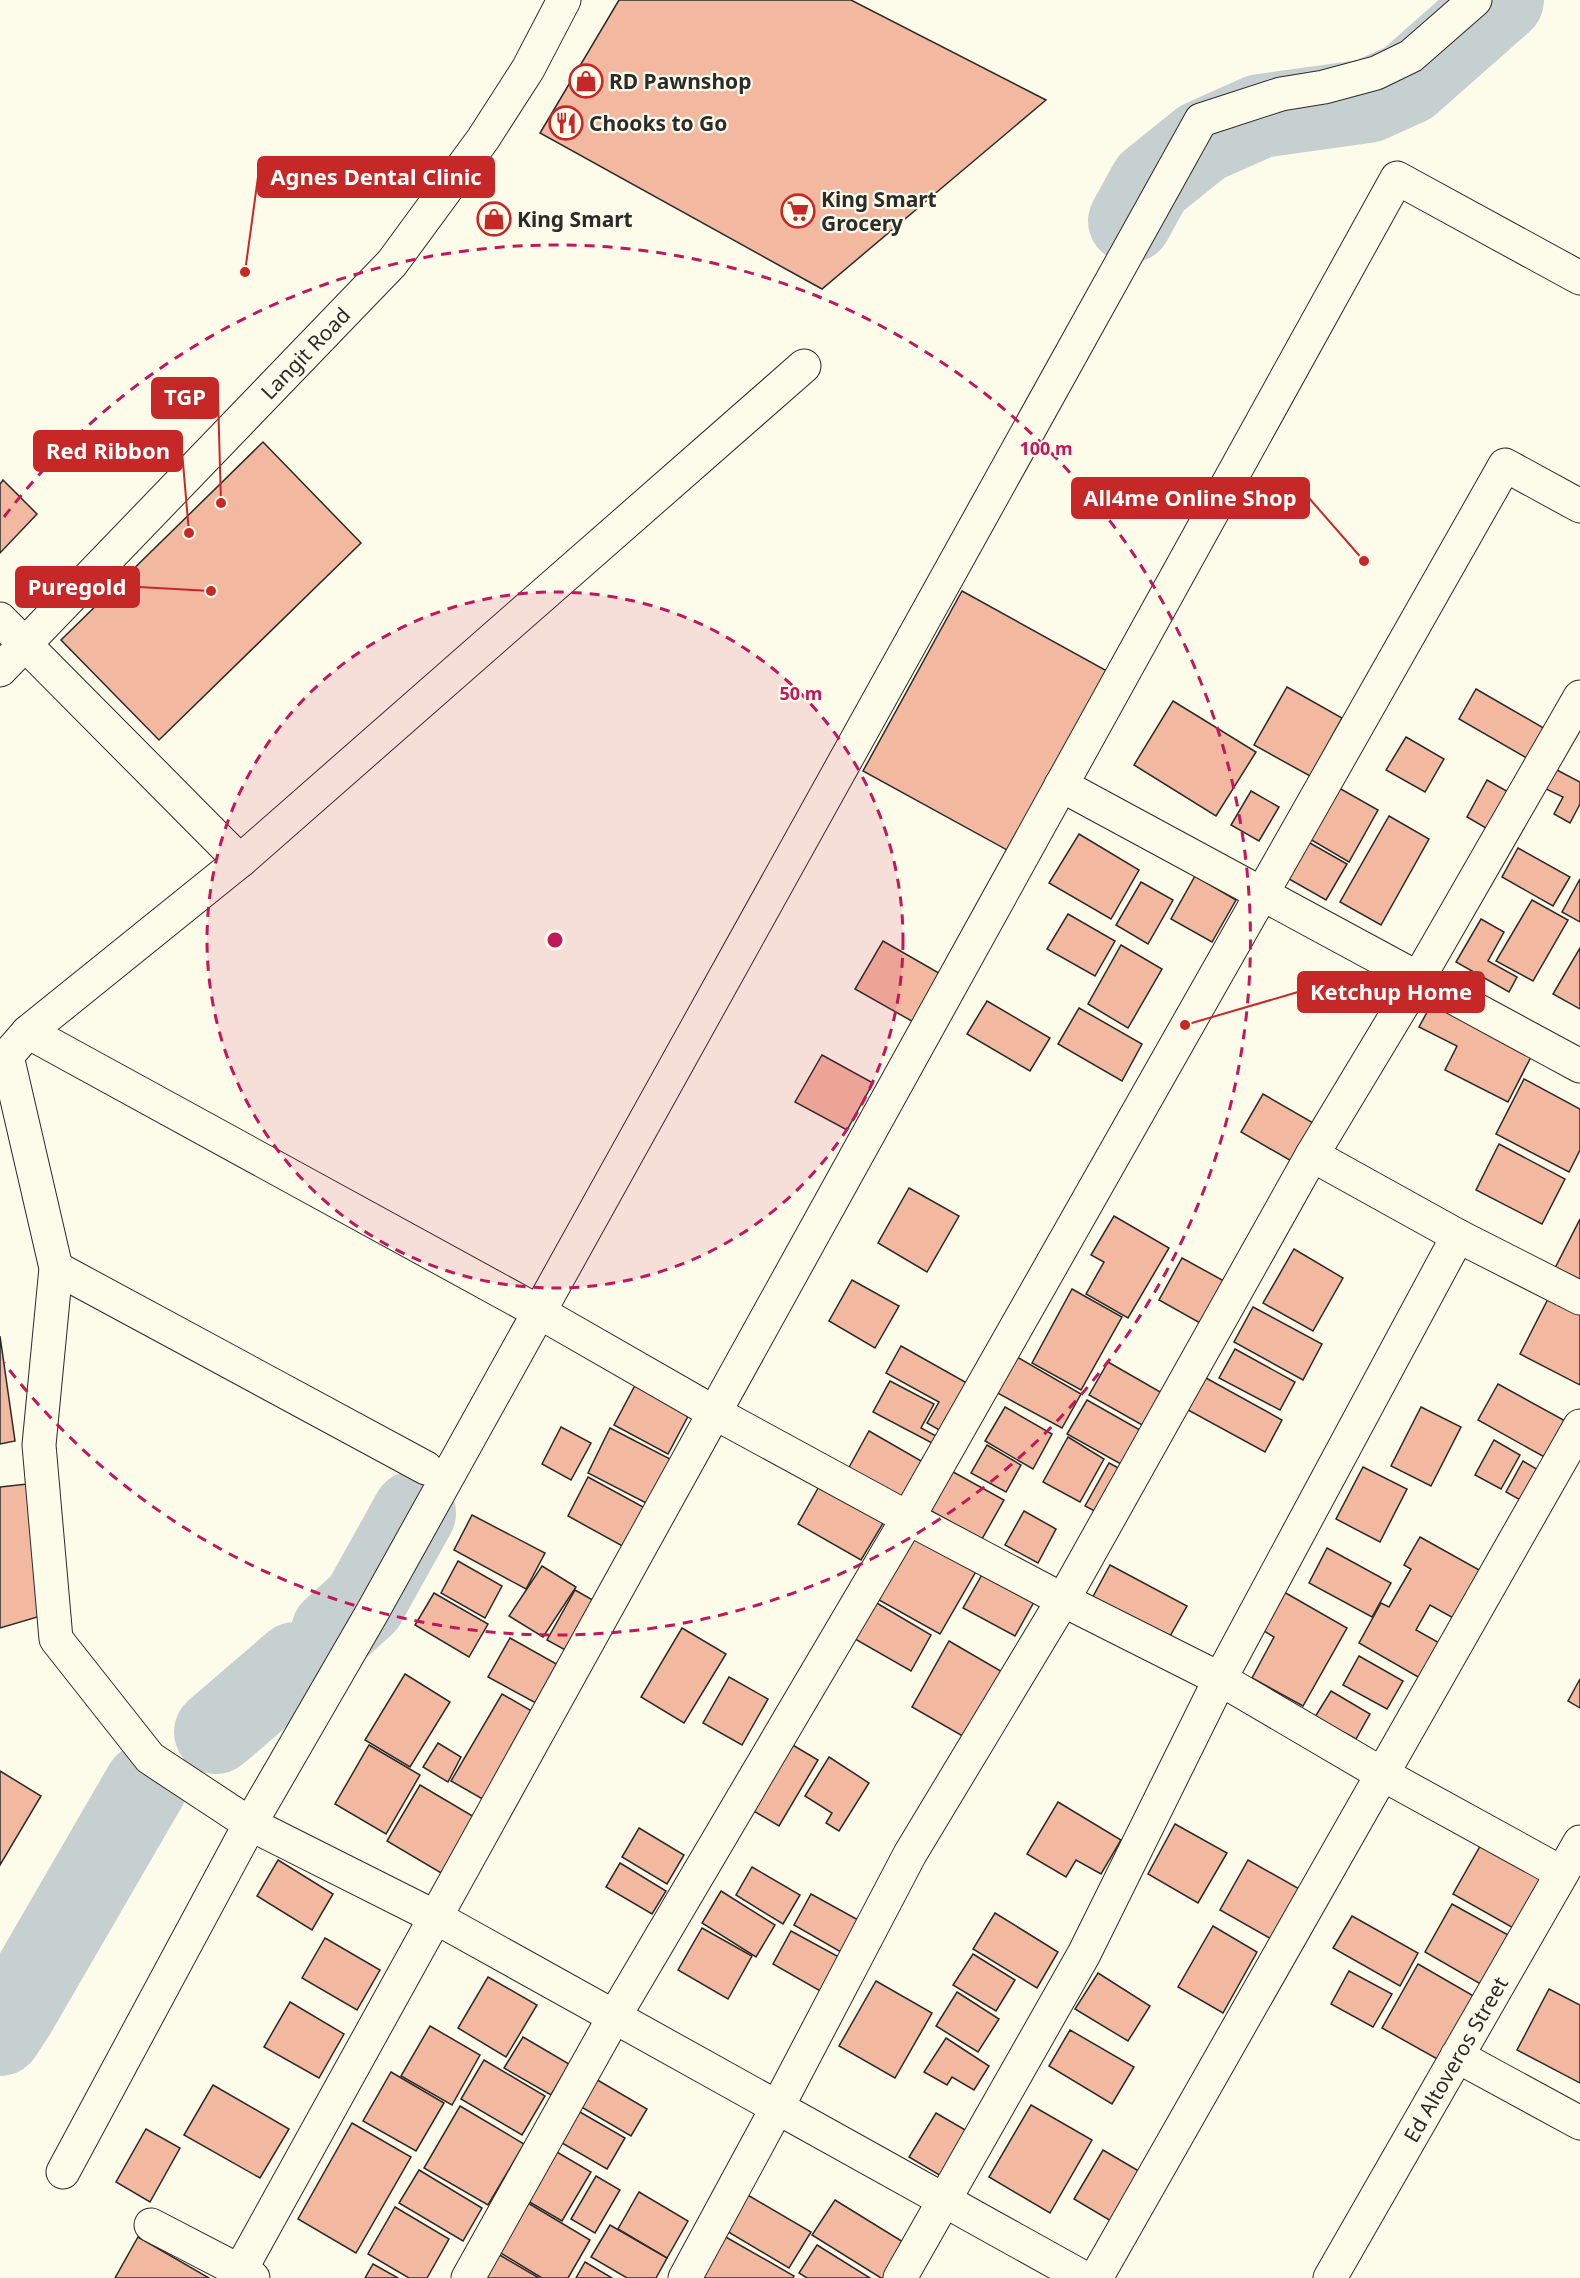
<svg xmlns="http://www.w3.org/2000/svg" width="1580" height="2278" font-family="'Noto Sans',sans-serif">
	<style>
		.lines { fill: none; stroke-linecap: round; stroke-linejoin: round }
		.river { stroke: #c7d0d0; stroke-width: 84 }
		.building { fill: #f2b8a0; stroke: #2b2b2b; stroke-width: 1.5 }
		.minor-casing { stroke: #2b2b2b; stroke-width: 35 }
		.major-casing { stroke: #2b2b2b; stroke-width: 35 }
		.minor { stroke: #fdfbea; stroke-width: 33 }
		.major { stroke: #fdfbea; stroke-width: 33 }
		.ring { fill: none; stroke: #c2185b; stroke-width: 3; stroke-dasharray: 10 8 }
		.labels { text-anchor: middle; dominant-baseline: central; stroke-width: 4.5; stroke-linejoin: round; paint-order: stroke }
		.poi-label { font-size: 21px; font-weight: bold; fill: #2b2b2b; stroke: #fdfbea; text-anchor: start }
		.street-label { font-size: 21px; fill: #2b2b2b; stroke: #fdfbea }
		.centre { fill: #c2185b; stroke: #fdfbea; stroke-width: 3 }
		.ring-label { font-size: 18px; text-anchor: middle; font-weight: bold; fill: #c2185b; stroke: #fdfbea; stroke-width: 4.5; stroke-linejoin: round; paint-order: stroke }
		.leader { fill: none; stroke: #c62828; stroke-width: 2 }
		.callout-dot { fill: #c62828; stroke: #fdfbea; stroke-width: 2 }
		.callout { fill: #c62828; stroke: #c62828; stroke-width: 2 }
		.callout-label { font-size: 22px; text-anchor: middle; font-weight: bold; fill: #fff }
	</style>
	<rect width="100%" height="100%" fill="#fdfbea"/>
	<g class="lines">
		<g class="river">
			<path d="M1130,221L1151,183L1202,142L1260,116L1368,101L1408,83L1502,0"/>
			<path d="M333,1631L364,1603L414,1513"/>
			<path d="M216,1732L295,1664"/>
			<path d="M0,2034L15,2011L146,1785"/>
		</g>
	</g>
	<g class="building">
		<path d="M619,0H851L1046,100L822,289L540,133Z"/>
		<path d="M263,442L361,543L159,740L61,640Z"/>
		<path d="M3,480L37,514L0,553V484Z"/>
		<path d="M962,591L1116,676L1018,856L863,771Z"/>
		<path d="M1287,687L1342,718L1310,776L1254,745Z"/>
		<path d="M1476,689L1547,730L1530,760L1459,719Z"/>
		<path d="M1173,701L1256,752L1216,816L1134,765Z"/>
		<path d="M1406,737L1444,759L1425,792L1386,770Z"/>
		<path d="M1555,769L1580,782V804L1570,823L1554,814L1563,797L1544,788Z"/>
		<path d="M1487,780L1512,794L1491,831L1467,817Z"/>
		<path d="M1332,784L1378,810L1349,862L1303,835Z"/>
		<path d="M1251,791L1279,807L1259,841L1231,825Z"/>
		<path d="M1389,816L1429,839L1381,925L1340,902Z"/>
		<path d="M1079,834L1139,870L1111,919L1049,883Z"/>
		<path d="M1303,839L1347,864L1326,900L1282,875Z"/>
		<path d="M1518,848L1570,877L1553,906L1502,877Z"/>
		<path d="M1195,876L1236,900L1212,942L1171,919Z"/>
		<path d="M1580,879V922L1562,912Z"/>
		<path d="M1141,882L1173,900L1148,944L1116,925Z"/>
		<path d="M1532,900L1568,920L1533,981L1496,961Z"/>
		<path d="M1068,914L1115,941L1095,976L1047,949Z"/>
		<path d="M1481,919L1504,932L1488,961L1517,977L1509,992L1456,962Z"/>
		<path d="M883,941L944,976L917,1024L855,989Z"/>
		<path d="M1121,945L1162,969L1128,1028L1088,1004Z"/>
		<path d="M1580,948V1009L1553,994Z"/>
		<path d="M987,1001L1050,1038L1030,1071L967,1034Z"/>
		<path d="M1432,1003L1532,1055L1508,1102L1445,1070L1457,1046L1419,1027Z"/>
		<path d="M1079,1008L1142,1044L1122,1081L1058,1044Z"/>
		<path d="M822,1055L873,1083L847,1130L795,1102Z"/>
		<path d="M1524,1079L1580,1109V1150L1569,1172L1496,1134Z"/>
		<path d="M1263,1094L1315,1124L1293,1162L1241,1132Z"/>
		<path d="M1499,1144L1565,1179L1542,1224L1476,1190Z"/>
		<path d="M909,1188L959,1216L927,1272L878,1243Z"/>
		<path d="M1114,1216L1169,1248L1128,1318L1086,1294L1104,1262L1091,1255Z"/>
		<path d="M1580,1219V1286L1553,1272Z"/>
		<path d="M1294,1249L1343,1278L1313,1331L1263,1303Z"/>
		<path d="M1182,1258L1224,1281L1200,1323L1159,1300Z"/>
		<path d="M852,1280L899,1306L875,1348L829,1321Z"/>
		<path d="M1072,1289L1122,1317L1081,1390L1032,1363Z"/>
		<path d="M1549,1297L1580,1313V1385L1520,1354Z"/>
		<path d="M1253,1307L1322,1344L1303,1380L1234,1342Z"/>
		<path d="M0,1336L15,1441L0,1444Z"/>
		<path d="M901,1346L974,1387L948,1435L927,1423L939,1402L886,1373Z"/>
		<path d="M1235,1349L1295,1382L1280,1410L1219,1378Z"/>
		<path d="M1012,1354L1081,1394L1062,1428L992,1390Z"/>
		<path d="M1108,1362L1169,1397L1151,1430L1089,1395Z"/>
		<path d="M640,1376L694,1405L668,1454L614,1425Z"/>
		<path d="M1206,1378L1282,1420L1265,1452L1188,1410Z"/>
		<path d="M890,1381L934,1404L921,1428L936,1436L932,1443L873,1412Z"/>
		<path d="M1498,1384L1569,1423L1548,1459L1478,1420Z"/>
		<path d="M1087,1400L1147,1434L1128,1468L1067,1434Z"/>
		<path d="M1005,1407L1052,1434L1033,1469L985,1441Z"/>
		<path d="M1421,1407L1461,1427L1431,1486L1391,1466Z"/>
		<path d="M561,1427L591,1443L571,1480L542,1464Z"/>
		<path d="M610,1428L672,1460L650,1505L588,1473Z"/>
		<path d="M869,1431L923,1462L901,1501L847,1471Z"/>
		<path d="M1068,1437L1104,1459L1080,1502L1043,1482Z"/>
		<path d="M1494,1440L1520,1455L1501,1489L1475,1475Z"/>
		<path d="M987,1445L1021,1465L1006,1492L971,1473Z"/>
		<path d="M1523,1461L1550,1477L1533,1507L1506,1492Z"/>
		<path d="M1109,1463L1126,1472L1102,1515L1085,1506Z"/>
		<path d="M1363,1467L1407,1489L1380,1542L1336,1519Z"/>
		<path d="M946,1468L1004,1500L982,1539L924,1507Z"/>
		<path d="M588,1477L656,1514L635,1553L568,1516Z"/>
		<path d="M821,1483L885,1520L861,1560L798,1524Z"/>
		<path d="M27,1484L44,1615L0,1628V1487Z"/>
		<path d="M1024,1511L1056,1529L1038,1563L1005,1545Z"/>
		<path d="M472,1515L545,1553L526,1589L454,1550Z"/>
		<path d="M908,1528L978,1568L940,1634L870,1595Z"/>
		<path d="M1420,1537L1490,1576L1464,1624L1430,1605L1416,1630L1452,1650L1432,1685L1359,1643L1381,1603L1389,1607L1411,1569L1404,1565Z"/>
		<path d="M1327,1548L1391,1583L1372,1617L1309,1583Z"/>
		<path d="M458,1561L502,1586L485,1618L441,1593Z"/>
		<path d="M1110,1565L1187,1606L1165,1645L1089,1604Z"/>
		<path d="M542,1566L576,1587L543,1637L509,1616Z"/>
		<path d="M983,1573L1034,1602L1015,1636L963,1608Z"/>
		<path d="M1277,1588L1347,1628L1303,1706L1252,1678L1274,1637L1256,1626Z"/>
		<path d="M575,1590L605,1607L578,1657L547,1640Z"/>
		<path d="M434,1593L488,1624L469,1657L415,1625Z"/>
		<path d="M875,1602L931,1635L911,1671L855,1639Z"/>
		<path d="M682,1628L726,1654L684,1723L641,1697Z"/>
		<path d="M510,1638L569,1671L547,1709L488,1677Z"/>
		<path d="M949,1641L1011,1677L973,1742L912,1707Z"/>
		<path d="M1359,1656L1403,1681L1387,1709L1343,1685Z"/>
		<path d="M405,1674L450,1702L410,1767L365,1740Z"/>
		<path d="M729,1677L768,1699L742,1745L703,1723Z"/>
		<path d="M1580,1679V1708L1568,1701Z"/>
		<path d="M1331,1691L1370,1714L1356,1739L1315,1717Z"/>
		<path d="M502,1694L544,1718L493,1805L451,1781Z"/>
		<path d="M438,1743L461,1757L448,1782L423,1767Z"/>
		<path d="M791,1744L818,1760L779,1826L752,1810Z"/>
		<path d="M369,1745L420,1775L386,1834L335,1804Z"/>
		<path d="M829,1757L869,1783L839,1831L826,1823L832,1813L805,1796Z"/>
		<path d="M0,1771L41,1796L0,1865Z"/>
		<path d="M420,1785L486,1824L453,1880L387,1841Z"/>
		<path d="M1058,1802L1121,1840L1101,1874L1076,1860L1066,1877L1027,1854Z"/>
		<path d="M1175,1824L1227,1853L1198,1903L1148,1874Z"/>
		<path d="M639,1828L684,1855L667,1884L622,1857Z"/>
		<path d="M1487,1834L1557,1874L1524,1934L1453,1894Z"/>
		<path d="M278,1860L333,1894L312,1930L257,1896Z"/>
		<path d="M1248,1860L1310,1895L1282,1945L1220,1910Z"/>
		<path d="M620,1863L666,1891L652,1914L606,1887Z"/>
		<path d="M752,1867L800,1895L783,1924L736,1895Z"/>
		<path d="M721,1891L775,1925L756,1957L702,1923Z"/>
		<path d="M811,1894L871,1927L853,1959L794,1925Z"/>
		<path d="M1452,1904L1519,1941L1491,1990L1425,1952Z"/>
		<path d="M995,1913L1058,1952L1037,1988L973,1949Z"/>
		<path d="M1352,1916L1418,1953L1400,1986L1333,1948Z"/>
		<path d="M1213,1926L1257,1952L1223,2013L1178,1987Z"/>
		<path d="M702,1928L752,1956L728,1999L678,1970Z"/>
		<path d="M791,1931L848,1962L829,1996L773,1964Z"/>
		<path d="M325,1938L380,1970L357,2010L302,1978Z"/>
		<path d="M973,1954L1015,1980L996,2011L953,1985Z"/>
		<path d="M1418,1964L1484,2002L1448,2065L1382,2028Z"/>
		<path d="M1349,1971L1392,1994L1373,2027L1331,2004Z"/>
		<path d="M1098,1973L1150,2006L1128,2041L1075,2009Z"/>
		<path d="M488,1977L537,2005L506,2057L458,2028Z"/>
		<path d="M876,1981L932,2013L895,2078L839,2046Z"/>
		<path d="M1549,1989L1580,2005V2083L1517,2050Z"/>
		<path d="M957,1992L999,2019L978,2052L936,2026Z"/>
		<path d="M290,2002L344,2034L319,2078L264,2047Z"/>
		<path d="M430,2026L480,2055L452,2105L401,2076Z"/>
		<path d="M1070,2030L1134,2067L1112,2104L1049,2066Z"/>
		<path d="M523,2037L569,2064L551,2095L504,2068Z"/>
		<path d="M946,2038L989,2066L974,2090L952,2077L947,2085L924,2072Z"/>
		<path d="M484,2060L545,2096L522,2135L461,2099Z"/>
		<path d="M391,2072L444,2103L416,2151L363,2121Z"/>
		<path d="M594,2078L647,2109L631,2136L578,2105Z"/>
		<path d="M213,2085L289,2129L260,2178L184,2135Z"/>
		<path d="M1031,2105L1092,2140L1050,2213L989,2177Z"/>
		<path d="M460,2106L524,2144L488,2205L424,2168Z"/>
		<path d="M573,2108L625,2138L607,2169L555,2139Z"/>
		<path d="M936,2113L967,2131L941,2176L909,2157Z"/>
		<path d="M352,2123L411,2157L356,2253L298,2219Z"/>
		<path d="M146,2129L180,2148L150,2202L116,2182Z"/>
		<path d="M550,2148L591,2172L562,2221L521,2197Z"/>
		<path d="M1103,2150L1149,2177L1121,2227L1074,2199Z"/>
		<path d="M419,2170L482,2208L463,2241L399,2203Z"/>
		<path d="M596,2176L620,2190L595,2233L571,2219Z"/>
		<path d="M639,2192L688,2221L667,2258L618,2229Z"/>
		<path d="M746,2194L811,2232L789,2268L725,2230Z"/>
		<path d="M523,2200L590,2240L568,2278H542L494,2249Z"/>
		<path d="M835,2200L908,2245L888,2278H881L812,2235Z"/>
		<path d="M395,2207L449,2239L427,2278H409L368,2254Z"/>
		<path d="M610,2225L667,2258L656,2278H627L591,2257Z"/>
		<path d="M724,2236L794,2276L793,2278H703Z"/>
		<path d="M138,2237L209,2278H115Z"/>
		<path d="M817,2245L870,2278H807L799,2273Z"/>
		<path d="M498,2254L539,2278H484Z"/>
		<path d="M585,2262L612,2278H576Z"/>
		<path d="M373,2264L398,2278H365Z"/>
	</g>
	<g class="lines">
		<g class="minor-casing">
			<g id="minor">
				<path d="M804,366L240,861L28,1032L7,1056L56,1268L39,1445L56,1639L150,1758L250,1824L435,1917L1084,2278"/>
				<path d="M0,619L240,861"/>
				<path d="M1061,785L1580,1066"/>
				<path d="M28,1032L539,1312L715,1413L908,1518L1063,1600L1220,1679L1382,1774L1562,1873"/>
				<path d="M1312,1155L1458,1236L1580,1298"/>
				<path d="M56,1268L426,1468"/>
				<path d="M1457,2056L1580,2123"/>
				<path d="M63,2172L250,1824L373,1611L1201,120L1281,94L1324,87L1376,73L1411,56L1475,0"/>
				<path d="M151,2225L253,2278"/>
				<path d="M236,2278L1397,178L1580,278"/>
				<path d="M468,2278L614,2017L908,1518L1505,465L1580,506"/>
				<path d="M685,2278L777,2108L910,1854L1063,1600L1312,1155L1418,979L1580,697"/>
				<path d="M900,2278L1084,1954L1220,1679L1458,1236"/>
				<path d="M1096,2278L1580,1426"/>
				<path id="s1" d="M1330,2278L1580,1842"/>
			</g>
		</g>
		<g class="major-casing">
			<g id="major">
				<path id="s2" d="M0,670L392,263L483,139L528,69L564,0"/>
			</g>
		</g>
		<use href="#minor" class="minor"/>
		<use href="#major" class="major"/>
	</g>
	<circle cx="555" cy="940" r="348" fill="#c2185b" fill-opacity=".12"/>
	<g class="ring">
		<circle cx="555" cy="940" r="348"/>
		<path d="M4 517A695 695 0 1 1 4 1363"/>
	</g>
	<defs>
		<g id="shop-ring" transform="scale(1.725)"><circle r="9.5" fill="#fdfbea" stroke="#c62828" stroke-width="1.5"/><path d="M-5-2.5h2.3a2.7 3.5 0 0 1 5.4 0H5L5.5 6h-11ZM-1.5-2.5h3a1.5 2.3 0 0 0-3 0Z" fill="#c62828"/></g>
		<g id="restaurant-ring" transform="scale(1.725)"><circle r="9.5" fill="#fdfbea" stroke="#c62828" stroke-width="1.5"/><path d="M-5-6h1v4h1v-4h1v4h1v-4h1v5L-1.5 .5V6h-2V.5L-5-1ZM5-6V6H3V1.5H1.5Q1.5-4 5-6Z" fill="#c62828"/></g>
		<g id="supermarket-ring" transform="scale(1.725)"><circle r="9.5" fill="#fdfbea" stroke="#c62828" stroke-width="1.5"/><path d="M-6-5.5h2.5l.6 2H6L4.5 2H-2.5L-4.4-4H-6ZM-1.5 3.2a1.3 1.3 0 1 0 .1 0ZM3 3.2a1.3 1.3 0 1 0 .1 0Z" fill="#c62828"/></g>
	</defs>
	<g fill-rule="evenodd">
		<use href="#shop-ring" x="586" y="81"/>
		<use href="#restaurant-ring" x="566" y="123"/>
		<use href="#supermarket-ring" x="798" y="211"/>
		<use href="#shop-ring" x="494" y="219"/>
	</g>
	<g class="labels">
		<g class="poi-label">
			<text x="609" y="81">RD Pawnshop</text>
			<text x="589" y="123">Chooks to Go</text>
			<text x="821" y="199">King Smart<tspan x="821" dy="24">Grocery</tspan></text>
			<text x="517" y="219">King Smart</text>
		</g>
		<g class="street-label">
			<text stroke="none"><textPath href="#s2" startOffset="440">Langit Road</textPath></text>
			<text stroke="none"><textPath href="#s1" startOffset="252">Ed Altoveros Street</textPath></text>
		</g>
	</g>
	<circle cx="555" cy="940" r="9" class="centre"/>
	<g class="ring-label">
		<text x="1046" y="455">100 m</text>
		<text x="801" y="700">50 m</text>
	</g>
	<path class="leader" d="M245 272L258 177M221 503L218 398M189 533L182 451M1364 561L1309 498M211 591L139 587M1185 1025L1298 992"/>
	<g class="callout-dot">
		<circle cx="245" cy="272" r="6"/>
		<circle cx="221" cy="503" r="6"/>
		<circle cx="189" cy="533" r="6"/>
		<circle cx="1364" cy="561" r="6"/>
		<circle cx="211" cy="591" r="6"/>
		<circle cx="1185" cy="1025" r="6"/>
	</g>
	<g class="callout">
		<rect x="258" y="157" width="236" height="40" rx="6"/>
		<rect x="152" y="378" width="66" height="40" rx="6"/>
		<rect x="34" y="431" width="148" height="40" rx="6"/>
		<rect x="1072" y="478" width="237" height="40" rx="6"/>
		<rect x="16" y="567" width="123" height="40" rx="6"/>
		<rect x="1298" y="972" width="186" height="40" rx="6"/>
	</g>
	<g class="callout-label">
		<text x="376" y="185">Agnes Dental Clinic</text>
		<text x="185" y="405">TGP</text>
		<text x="108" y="459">Red Ribbon</text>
		<text x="1190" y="506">All4me Online Shop</text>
		<text x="77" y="595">Puregold</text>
		<text x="1391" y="1000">Ketchup Home</text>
	</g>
</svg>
